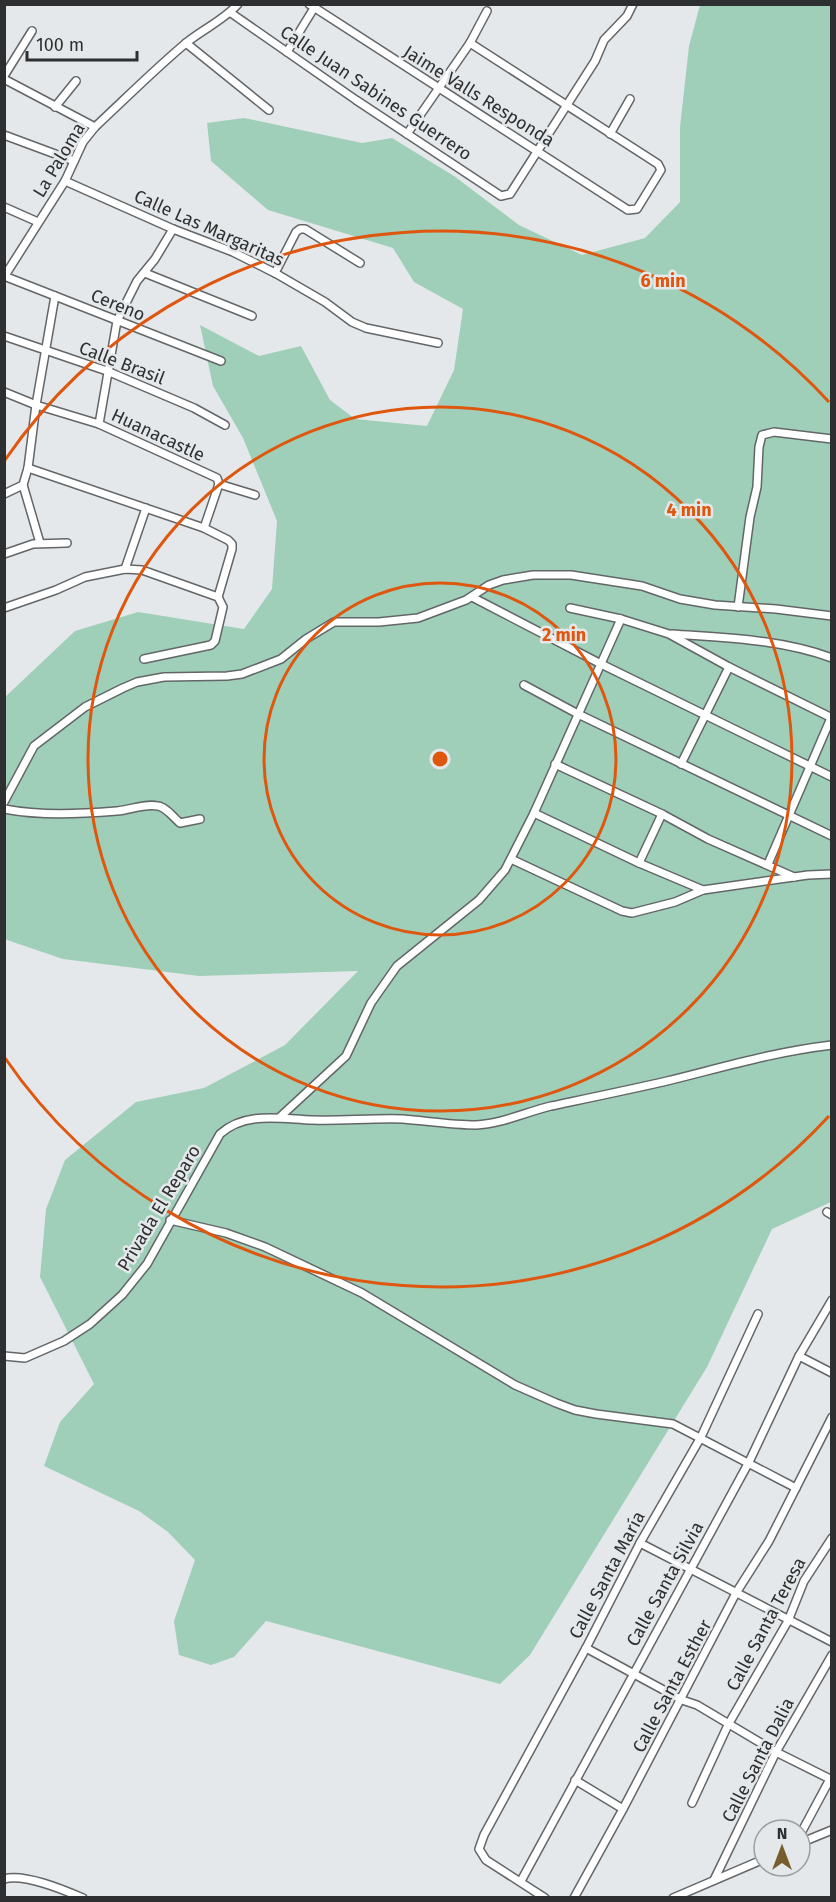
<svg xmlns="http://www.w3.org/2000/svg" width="836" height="1902" font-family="'Fira Sans',sans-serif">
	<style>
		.green { fill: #9fcfb9 }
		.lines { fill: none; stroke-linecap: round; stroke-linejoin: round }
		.minor-casing { stroke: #636668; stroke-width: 10 }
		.minor { stroke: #fff; stroke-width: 7 }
		.ring { fill: none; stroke: #df570e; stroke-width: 3 }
		.labels { text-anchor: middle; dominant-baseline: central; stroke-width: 5; stroke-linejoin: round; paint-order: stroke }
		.street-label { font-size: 18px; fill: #2e2f30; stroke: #e5e8ea }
		.centre { fill: #df570e; stroke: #e5e8ea; stroke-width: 3 }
		.ring-label { font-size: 18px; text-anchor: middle; font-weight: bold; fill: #df570e; stroke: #e5e8ea; stroke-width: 5; stroke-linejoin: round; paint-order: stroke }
	</style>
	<rect width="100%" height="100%" fill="#e5e8ea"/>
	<path class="green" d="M700,5H831V1202L772,1229L707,1367L530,1655L500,1684L266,1621L234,1657L211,1665L179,1655L174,1621L195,1560L168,1532L139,1511L44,1466L60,1422L94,1384L40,1277L46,1209L65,1160L136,1102L204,1088L285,1045L358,971L199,976L63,959L7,940L4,936V698L75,631L138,612L244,629L272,589L277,521L243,438L213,386L200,325L259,356L301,346L330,400L355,419L427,426L454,370L463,309L414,282L393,248L268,210L211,161L207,123L244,118L362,143L392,138L454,176L519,225L582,255L645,238L680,202V127L689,46Z"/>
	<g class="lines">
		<g class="minor-casing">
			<g id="minor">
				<path d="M309,4L628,210L637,209L661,170L658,164L470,43"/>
				<path d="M231,13L356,100L501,196L510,194L595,61L604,40L627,16L633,4"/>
				<path d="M186,43L269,110"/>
				<path d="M287,52L314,8"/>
				<path d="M4,76L32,31"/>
				<path d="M4,79L95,127"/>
				<path d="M55,107L76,81"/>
				<path d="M407,134L470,43L487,11"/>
				<path d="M610,134L630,99"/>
				<path d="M4,135L74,161"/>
				<path d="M65,181L173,229L233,252L275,273L325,302L352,322L366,328L438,343"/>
				<path d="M4,207L38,222"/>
				<path d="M145,273L252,316"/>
				<path d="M275,273L296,232L300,229H305L360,263"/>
				<path d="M4,276L221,361"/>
				<path d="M4,277L65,181L83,142L95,127C125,99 155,69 186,43C203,29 224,20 238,4"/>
				<path d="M4,336L107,371L194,408L225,425"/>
				<path d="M4,392L36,405L99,424L217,478L219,484"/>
				<path d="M99,424L117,321L137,281L155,259L173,229"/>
				<path d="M28,468L204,528L228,540L232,544V549L218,597"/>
				<path d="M219,484L255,495"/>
				<path d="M23,485L40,543"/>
				<path d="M4,494L23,485L28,468L36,405L55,296"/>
				<path d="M204,528L219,484"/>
				<path d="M4,554L33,544L67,543"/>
				<path d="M125,569L146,508"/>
				<path d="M472,597L601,664L832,777"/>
				<path d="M738,607L750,517L757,487L759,447L762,435L774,432L832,439"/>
				<path d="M4,608L56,590L85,577L125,569L142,570L218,597L223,607L215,641L211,645L144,659"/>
				<path d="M570,608L621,619L669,634L729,667L832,718"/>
				<path d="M672,634C726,638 780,639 832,658"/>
				<path d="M524,685L578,714L832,836"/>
				<path d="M555,764L662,814L708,839L794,877"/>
				<path d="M681,764L729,667"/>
				<path d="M4,802L34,746L85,707L123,688L137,682L164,677L227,676L242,674L281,659L306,639L334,622H379L418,618L466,600L489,585L503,580L533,575H571L642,586L680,599L715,605L776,609L832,616"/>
				<path d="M4,809C42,816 79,814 117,811C130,810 145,803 158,806C166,807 174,818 180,823L200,819"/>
				<path d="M534,813L639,863L703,890"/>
				<path d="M511,859L622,911L632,913L675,902L703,890L808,875L832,874"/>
				<path d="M639,863L662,814"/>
				<path d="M768,864L831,718"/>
				<path d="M280,1117L346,1056L371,1003L397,966L479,900L505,870L534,813L621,619"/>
				<path d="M827,1212L832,1215"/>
				<path d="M170,1220L226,1233L265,1247L362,1293L515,1385L556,1403L575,1410L596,1414L673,1424L796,1488"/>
				<path d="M4,1356L25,1358L64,1341L90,1324L122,1295L147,1264L220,1134C245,1111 281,1119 312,1120C342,1121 372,1118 403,1119C427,1121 452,1125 476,1125C501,1124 526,1112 551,1106C589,1098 628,1090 667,1081C724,1067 773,1052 832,1045"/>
				<path d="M799,1356L832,1373"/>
				<path d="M640,1543L832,1642"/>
				<path d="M586,1648L682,1700L697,1705L776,1752L832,1780"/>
				<path d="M575,1780L623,1809"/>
				<path d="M692,1803L728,1725L788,1621L804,1581L832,1538"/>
				<path d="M800,1835L830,1779"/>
				<path d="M800,1843L832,1830"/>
				<path d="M4,1879C24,1873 64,1890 83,1898"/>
				<path d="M714,1880L776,1752L832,1655"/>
				<path d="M521,1881L749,1462L799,1356L832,1300"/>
				<path d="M545,1898L486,1860L479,1849L484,1835L586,1648L640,1543L701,1437L758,1314"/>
				<path d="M574,1898L623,1809L736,1593L769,1541L832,1417"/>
				<path d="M673,1898L764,1859"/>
			</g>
		</g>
		<use href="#minor" class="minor"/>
	</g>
	<g class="ring">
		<circle cx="440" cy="759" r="176"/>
		<circle cx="440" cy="759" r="352"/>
		<path d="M829 1116A528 528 0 0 1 5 1058M5 460A528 528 0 0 1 829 402"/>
	</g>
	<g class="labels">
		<g class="street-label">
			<text transform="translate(376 93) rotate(34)">Calle Juan Sabines Guerrero</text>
			<text transform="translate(479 96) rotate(32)">Jaime Valls Responda</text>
			<text transform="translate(59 160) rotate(-59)">La Paloma</text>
			<text transform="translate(209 228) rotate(24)">Calle Las Margaritas</text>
			<text transform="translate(118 305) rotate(22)">Cereno</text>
			<text transform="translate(122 363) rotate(21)">Calle Brasil</text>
			<text transform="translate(158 435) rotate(25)">Huanacastle</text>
			<text transform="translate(159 1208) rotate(-59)">Privada El Reparo</text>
			<text transform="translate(607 1575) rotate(-62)">Calle Santa María</text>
			<text transform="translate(665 1584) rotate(-61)">Calle Santa Silvia</text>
			<text transform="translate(766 1624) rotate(-62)">Calle Santa Teresa</text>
			<text transform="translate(672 1686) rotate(-62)">Calle Santa Esther</text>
			<text transform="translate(758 1760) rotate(-63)">Calle Santa Dalia</text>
		</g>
	</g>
	<circle cx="440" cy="759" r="9" class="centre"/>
	<g class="ring-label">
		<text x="663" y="287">6 min</text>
		<text x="689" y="516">4 min</text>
		<text x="564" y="641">2 min</text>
	</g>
	<rect width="836" height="1902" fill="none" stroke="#2e2f30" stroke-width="12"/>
	<g transform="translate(782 1848)"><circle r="28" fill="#e5e8ea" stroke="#9c9ea0" stroke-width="1.5"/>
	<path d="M0-4.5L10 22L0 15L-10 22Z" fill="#775c2e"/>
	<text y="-9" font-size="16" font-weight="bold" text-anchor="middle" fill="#2e2f30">N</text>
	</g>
	<path d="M27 51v9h110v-9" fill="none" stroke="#2e2f30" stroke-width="3"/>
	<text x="36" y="51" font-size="18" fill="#2e2f30" stroke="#e5e8ea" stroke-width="4.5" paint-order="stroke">100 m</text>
</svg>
